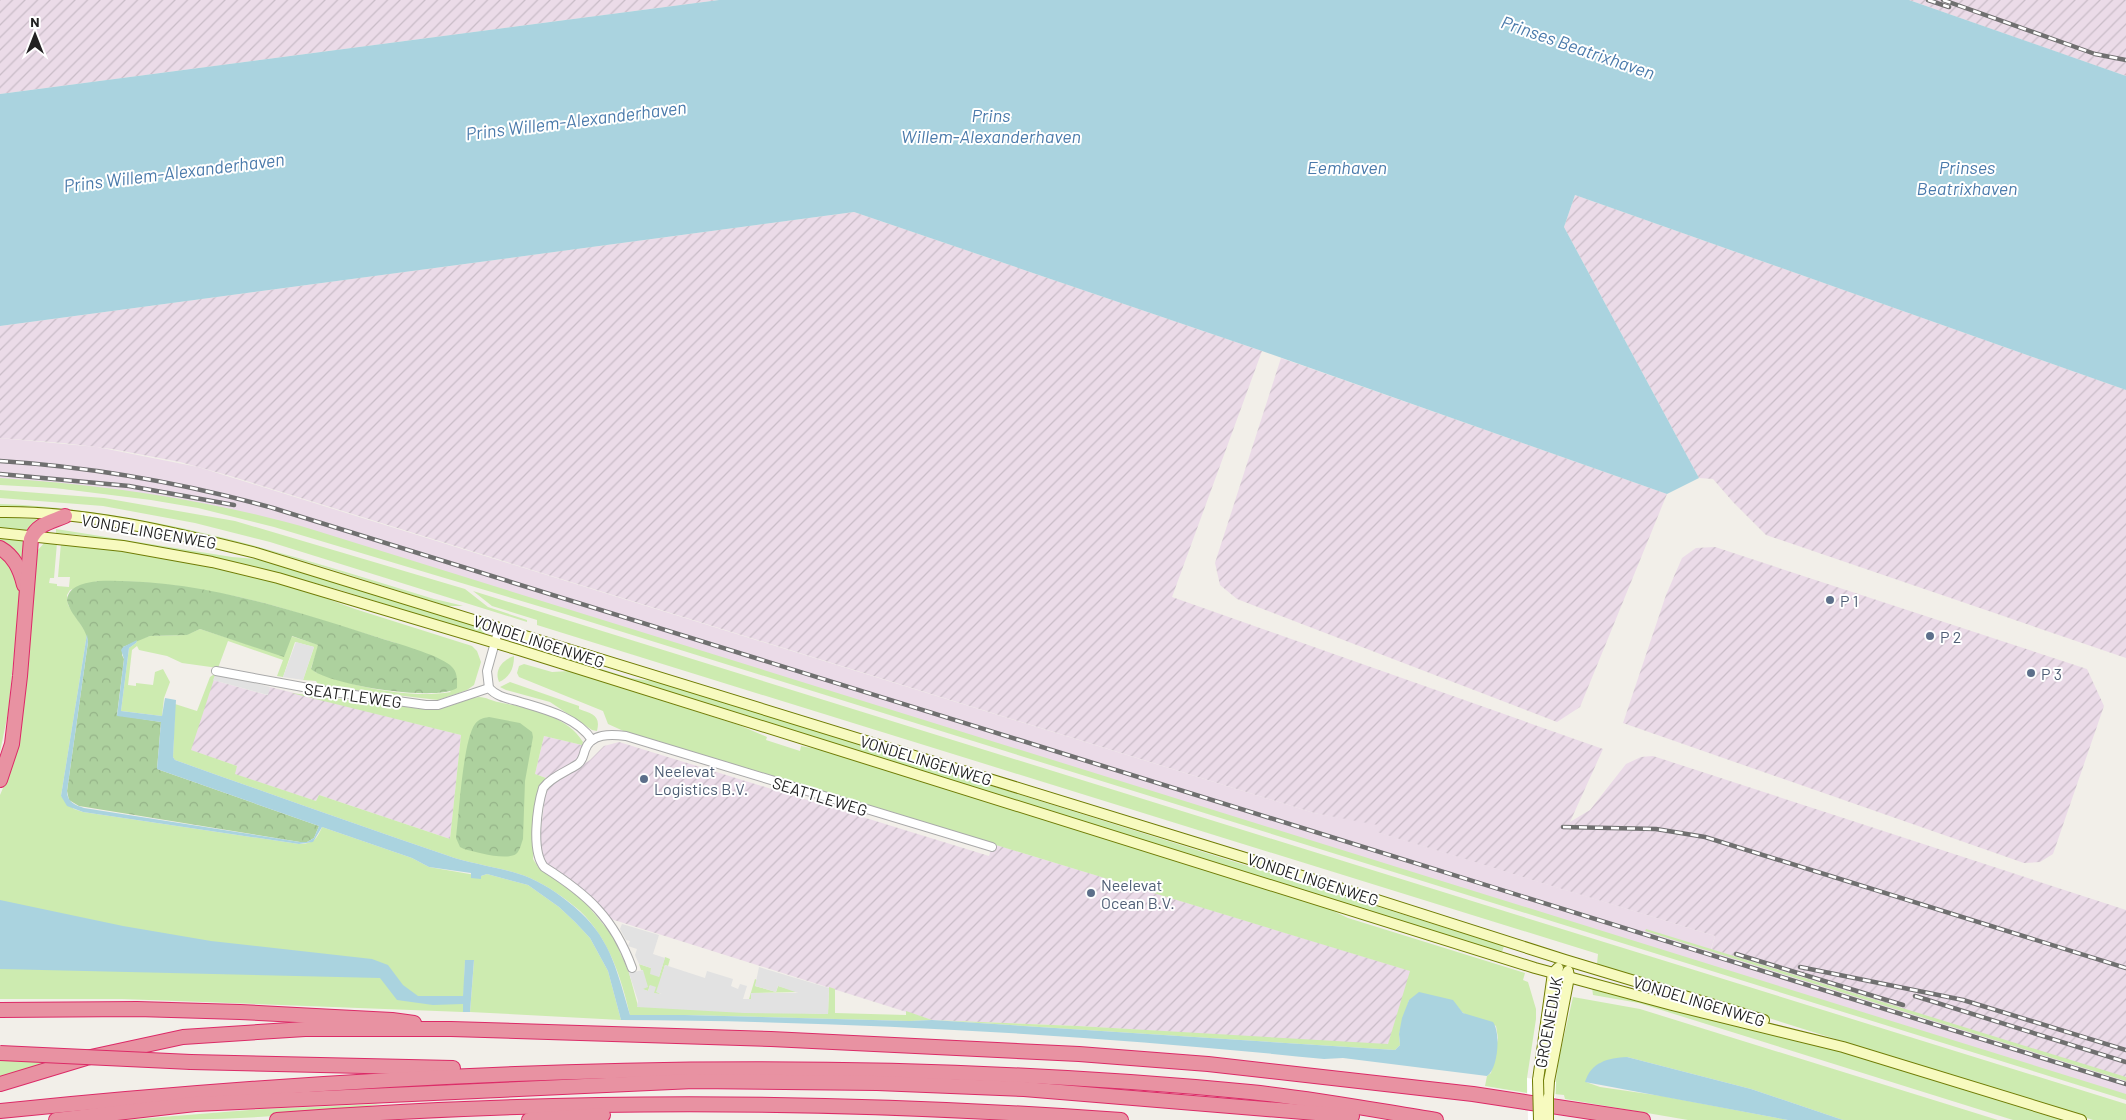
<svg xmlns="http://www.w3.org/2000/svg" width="2126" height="1120" font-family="Barlow,sans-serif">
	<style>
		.industrial { fill: url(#industrial-furrows) }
		.railway { fill: #ebdbe8 }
		.grass { fill: #cdebb0 }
		.forest { fill: url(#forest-crowns) }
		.parking { fill: #e2e2e2 }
		.water { fill: #aad3df }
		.pier { fill: #fff }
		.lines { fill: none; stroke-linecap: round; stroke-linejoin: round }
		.street-casing { stroke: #a9a9a9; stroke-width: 10 }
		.secondary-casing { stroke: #707d05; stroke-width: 12 }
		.highway-casing { stroke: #dc2a67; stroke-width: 16 }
		.street { stroke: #fff; stroke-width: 8 }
		.secondary { stroke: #f7fabf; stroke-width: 10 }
		.highway { stroke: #e892a2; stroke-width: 14 }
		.rail-casing { stroke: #707070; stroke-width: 4.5 }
		.rail { stroke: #fff; stroke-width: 2.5; stroke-dasharray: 8; stroke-linecap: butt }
		.secondary-bridge-casing { stroke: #707d05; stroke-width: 12; stroke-linecap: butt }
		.highway-bridge-casing { stroke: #dc2a67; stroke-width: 16; stroke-linecap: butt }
		.secondary-bridge { stroke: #f7fabf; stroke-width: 10 }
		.highway-bridge { stroke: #e892a2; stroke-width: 14 }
		.service-dot { fill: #5c6f8a; stroke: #fff; stroke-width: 2 }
		.labels { text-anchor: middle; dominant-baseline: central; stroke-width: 4; stroke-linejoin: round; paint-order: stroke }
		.street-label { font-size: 16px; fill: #222; stroke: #fff }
		.service-label { font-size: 16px; fill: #4e5e75; stroke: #fff; text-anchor: start }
		.water-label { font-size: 18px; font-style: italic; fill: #4a7aab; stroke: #fff }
	</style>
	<defs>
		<pattern id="industrial-furrows" width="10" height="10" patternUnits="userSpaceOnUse" patternTransform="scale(1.25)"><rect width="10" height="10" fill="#ebdbe8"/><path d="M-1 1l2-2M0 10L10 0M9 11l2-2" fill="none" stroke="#c9bcc7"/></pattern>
		<pattern id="forest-crowns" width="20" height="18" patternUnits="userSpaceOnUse" patternTransform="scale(1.25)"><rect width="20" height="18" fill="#add19e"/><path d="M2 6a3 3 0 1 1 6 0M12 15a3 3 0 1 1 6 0" fill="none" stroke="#95b388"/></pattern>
	</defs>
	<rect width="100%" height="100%" fill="#f2efe9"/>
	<g class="industrial">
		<path d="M0,0H719L0,94Z"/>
		<path d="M1909,0H2126V76L2020,39Z"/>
		<path d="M1575,195L2126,390V658L1766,535L1733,502L1713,479L1699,478L1564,227Z"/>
		<path d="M854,212L1262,351L1172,597L1603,749L1570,822L1590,810L1626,764L1641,757L1653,756L2126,910V1079L1711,950L1715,936L1376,832L1377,826L1314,813L227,475L180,462L112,449L63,443L0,438V326Z"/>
		<path d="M1281,358L1667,494L1580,707L1557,722L1237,599L1220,585L1215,563Z"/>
		<path d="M1715,547L2087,669L2104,706L2053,854L2040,862L2024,863L1623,723L1666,595L1682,558L1696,548Z"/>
		<path d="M213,680L267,695L270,687L461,735L450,839L319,795L316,801L234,774L237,766L190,750Z"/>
		<path d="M544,736L582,745L580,758L546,778L535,774Z"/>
		<path d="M619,742L989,856L993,844L1411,971L1388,1045L1078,1026L932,1020L611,919L589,894L545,863L539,848L545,796L549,787L590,760L604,746Z"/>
	</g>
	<path class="railway" d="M0,438L97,447L198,467L1314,813L1378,825L1377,832L1715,936L1711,949L2126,1079V1099L732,664L274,525L199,507L117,494L0,483Z"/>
	<g class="grass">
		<path d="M0,478C107,485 212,500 314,530L2126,1094V1100L565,614L274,527L198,508L151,500L55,488L0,485Z"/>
		<path d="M0,490L104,498L235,521L465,589L488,607L527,620V622L270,542L195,523L103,506L0,498Z"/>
		<path d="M0,504C150,509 291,555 434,599C443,601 453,603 463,606H447C366,581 286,553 203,534C136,519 68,511 0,507Z"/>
		<path d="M0,517L36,519L38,522L28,530L0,528Z"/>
		<path d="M56,529L232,557L266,560L480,627L487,636L340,590L253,566L81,535L56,533Z"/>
		<path d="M0,538L25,540L23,566L0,542Z"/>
		<path d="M45,542L57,543L54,578H50L49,583L57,584V586L69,587L70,577H58L61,543L109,548L249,575L301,589L355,609L472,646L477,651L481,662L474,685L467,690L438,700L319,686L316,681L303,680L314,647L295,642L283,677L277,676L283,660L228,641L218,668L182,663L167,656L139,650L137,646L132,650L128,685L136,686V683L153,685L155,672L163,669L170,682L164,698L162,716L121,711L129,648L136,643L137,640L150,636L186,635L200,629L284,656L291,636L319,645L311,668L315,672C355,687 409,699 451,692L399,644L275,606L239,597L178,586L141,582L98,581L70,590L67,595L68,605L87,634L61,796L74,809L83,812L299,844C313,844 317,839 322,827L412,858L429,867L481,876L487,874L528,885L559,907L575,922L590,938L608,971L621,1020L470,1012L474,961L465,960L463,1012L122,999H0V795L9,774L37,551Z"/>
		<path d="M0,555L16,576L20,594L8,713L0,752Z"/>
		<path d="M473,591L2126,1104V1120H2093L1597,964L1598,954L537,625V620L492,606Z"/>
		<path d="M514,656C514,668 510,677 499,682C494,670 502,660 514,656Z"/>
		<path d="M560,656L630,678L659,682L1504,946L1502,952L559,658Z"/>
		<path d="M524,664L552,672L569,671L739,725L767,737L766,740L800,751L801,746L822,750L1325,907L1348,918L1525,973L1523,980L1528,982L1536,1009V1019L1527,1078V1093L1485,1086L1487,1076L1491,1073L1498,1038L1496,1026C1485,1018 1464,1019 1458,1007L1409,1000L1399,1034L1400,1045L1395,1050L932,1020L909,1021L685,1015H630C621,977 609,939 580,911C565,898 548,886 530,878C503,867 473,865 446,855C355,824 265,792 175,760L173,757L175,704L197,711L210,677L216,673L191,750L237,766L235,774L316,801L319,795L450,839L461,735L291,693L431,710C448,709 463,699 479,697C486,697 492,701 498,702C527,708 567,715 583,742L582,745L544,736L535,774L546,778L538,791L533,859L538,867L583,900L613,936L629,973L638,1006L828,1014L829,987L835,989V1013L906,1015V1011L932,1020L1078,1026L1388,1044L1410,971L628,733L608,724L603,711L519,677L517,673L519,666Z"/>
		<path d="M510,682L579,706V709C592,714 601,715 597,731L592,730L550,702L506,690L500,687Z"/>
		<path d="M1646,929L2126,1077V1081L1645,931Z"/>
		<path d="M665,957L670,959L668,966L665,965L657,992L662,995L653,993L650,985L648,991L642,989L643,970H641L639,964L651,968L659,977Z"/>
		<path d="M755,979L757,980L755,986L776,992L778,986L799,992L751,993V999H749Z"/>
		<path d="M1592,987H1598C1603,994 1612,996 1619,993L1834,1049L2064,1120H2013L1639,1003L1593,995Z"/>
		<path d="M1573,997L1640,1009L1998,1120H1843L1751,1089L1627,1057L1586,1082L1600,1087L1662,1096L1788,1120H1688L1565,1099L1564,1095L1554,1094L1559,1058Z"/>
		<path d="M0,1053L69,1057L0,1080Z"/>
		<path d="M382,1104C297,1118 211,1120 124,1120L263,1109Z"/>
	</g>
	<g class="forest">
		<path d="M98,581C197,578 293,610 386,640C400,644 444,657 452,667C458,673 457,681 457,688C437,702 328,685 311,669L318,645L292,636L284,657L200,629L187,635L150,636L123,647L122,655L124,659L117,715L161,722L157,769L319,826L314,838L307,842H300L79,806L69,800L67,791L88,642C86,625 70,616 67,600C69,585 85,583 98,581Z"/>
		<path d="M489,717L520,723L532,732L533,737L525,781L523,839C521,844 520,851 516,854C506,861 475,852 464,849L460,847L456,838C459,814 463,740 475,724C479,719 483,718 489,717Z"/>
	</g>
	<g class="parking">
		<path d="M296,642L314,647L303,680L283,677Z"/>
		<path d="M216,673L270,687L268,695L213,680Z"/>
		<path d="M622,924L659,935L653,954L665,958L659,977L650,974L651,968L639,964L635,955L637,949L628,946L630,941L626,940L620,929Z"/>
		<path d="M665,965L705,978L707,971L733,979L731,986L738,989L740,984L747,986L743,999H751V993H798L778,986L776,992L755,986L759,967L829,988L828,1014L744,1013L637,1007L638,1001L629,973L643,970L648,987L643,989L648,991L650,985L656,987L654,993L662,994L656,992Z"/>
	</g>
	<g class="water">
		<path d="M719,0H1909L2126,76V390L1575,195L1564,227L1699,478L1667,494L1262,351L854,212L0,326V94Z"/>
		<path d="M87,634L88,642L67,791C67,802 75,805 84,808L300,842H307L314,838L319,826L157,769L161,722L117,716L124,659L121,650L123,647L137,640L136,643L129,648L121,711L162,716L165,698L176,700L173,757L175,760C265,792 355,824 446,855C473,865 503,867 530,878C548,886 565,898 580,912C612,941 618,976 630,1015H685L909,1021L932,1020L1395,1050L1400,1045L1399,1034L1402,1018L1409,1000L1419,992L1453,1000L1463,1013L1493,1022C1501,1033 1498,1069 1487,1076L1343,1058L1324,1059C1090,1035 856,1021 621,1020L608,971L590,938L575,922L559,907L528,885L487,874L481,876V879L471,878V873L429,867L412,858L322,827L313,842L299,844L83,812L67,806L61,796Z"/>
		<path d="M0,900L123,926L211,941L372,959L388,965L403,985L418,996H463L465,960H474L470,1012H463V1004L433,1005L397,1000L380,978L0,969Z"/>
		<path d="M1627,1057L1751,1089L1843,1120H1788L1585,1082C1591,1062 1608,1058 1627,1057Z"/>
	</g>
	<path class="pier" d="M1527,1078L1556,1082L1554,1120H1528Z"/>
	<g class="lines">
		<g class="street-casing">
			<g id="street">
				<path d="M216,671L319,690L426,705H438L489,688C496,696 506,698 517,701C543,709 576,716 592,740"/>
				<path d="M489,688L487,671L499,628"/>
				<path d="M632,968C614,918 587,894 544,867C531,851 537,807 543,788C551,777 566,772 578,764C583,760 583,756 585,750C591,733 611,734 626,736L992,847"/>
			</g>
		</g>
		<g class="secondary-casing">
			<g id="secondary">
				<path d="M0,512C86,511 173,532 256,553L1252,860L1565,960L1764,1020"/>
				<path d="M0,533L123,546L212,562L278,578L519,650L1535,968L1672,1005L1843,1047L2081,1120"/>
				<path d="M1538,1080L1553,973L1558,968"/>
				<path d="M1548,1098L1549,1081L1569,977L1568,971"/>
			</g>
		</g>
		<g class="highway-casing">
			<g id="highway">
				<path d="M0,548C14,556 20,569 24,585"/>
				<path d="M0,780L12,744L20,676L31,539C37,524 51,522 65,516"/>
				<path d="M0,1010L137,1009L240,1012L392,1020L414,1023"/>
				<path d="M191,1062L453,1068"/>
				<path d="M0,1084L86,1058L183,1037L305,1029H451L771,1039L1079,1054L1208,1064L1473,1094L1643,1120"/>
				<path d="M0,1111C415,1069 834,1052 1250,1092C1312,1098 1374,1110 1436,1120"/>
				<path d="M56,1120L195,1104L694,1081L877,1083L1024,1089L1352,1116"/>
				<path d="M277,1120C558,1098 841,1100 1121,1120"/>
				<path d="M529,1120L603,1115"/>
			</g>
		</g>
		<use href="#street" class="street"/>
		<use href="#secondary" class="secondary"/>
		<use href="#highway" class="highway"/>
		<g class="rail-casing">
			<g id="rail">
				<path d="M1928,0L1949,7"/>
				<path d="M1943,0L2095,54L2126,60"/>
				<path d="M0,461C93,467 183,483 273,508L2126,1084"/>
				<path d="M0,474L129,486L234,505"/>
				<path d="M1563,827L1656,829L1705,837L2126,968"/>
				<path d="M1736,954L1903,1005"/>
				<path d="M1800,967L1963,1000L2126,1050"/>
				<path d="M1915,996L2126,1062"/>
			</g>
		</g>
		<use href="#rail" class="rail"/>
		<g class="secondary-bridge-casing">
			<g id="secondary-bridge">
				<path d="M1538,1080L1539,1120"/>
				<path d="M1548,1098V1120"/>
			</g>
		</g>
		<g class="highway-bridge-casing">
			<path id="highway-bridge" d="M0,1053L191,1062"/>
		</g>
		<use href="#secondary-bridge" class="secondary-bridge"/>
		<use href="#highway-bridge" class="highway-bridge"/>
	</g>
	<g class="service-dot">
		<circle cx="1830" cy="600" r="5"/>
		<circle cx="1930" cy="636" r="5"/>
		<circle cx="2031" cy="673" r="5"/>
		<circle cx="644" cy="779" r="5"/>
		<circle cx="1091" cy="893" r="5"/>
	</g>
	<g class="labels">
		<g class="street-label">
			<text transform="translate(149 531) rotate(10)">VONDELINGENWEG</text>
			<text transform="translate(539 641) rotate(18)">VONDELINGENWEG</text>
			<text transform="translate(353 695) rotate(8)">SEATTLEWEG</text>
			<text transform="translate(926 760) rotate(17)">VONDELINGENWEG</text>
			<text transform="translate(820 796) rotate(17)">SEATTLEWEG</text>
			<text transform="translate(1313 879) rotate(18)">VONDELINGENWEG</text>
			<text transform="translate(1699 1001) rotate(17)">VONDELINGENWEG</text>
			<text transform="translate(1548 1022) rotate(-80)">GROENEDIJK</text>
		</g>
		<g class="service-label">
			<text x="1840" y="600">P 1</text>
			<text x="1940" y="636">P 2</text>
			<text x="2041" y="673">P 3</text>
			<text x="654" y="770">Neelevat<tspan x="654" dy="18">Logistics B.V.</tspan></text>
			<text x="1101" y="884">Neelevat<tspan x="1101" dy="18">Ocean B.V.</tspan></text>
		</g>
		<g class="water-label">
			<text transform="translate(1578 47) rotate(19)">Prinses Beatrixhaven</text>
			<text x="991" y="115">Prins<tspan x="991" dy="21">Willem-Alexanderhaven</tspan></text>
			<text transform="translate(576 120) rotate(-7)">Prins Willem-Alexanderhaven</text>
			<text x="1347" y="167">Eemhaven</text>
			<text x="1967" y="167">Prinses<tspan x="1967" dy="21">Beatrixhaven</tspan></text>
			<text transform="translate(174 172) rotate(-7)">Prins Willem-Alexanderhaven</text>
		</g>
	</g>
	<g transform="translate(35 35)" stroke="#ffffff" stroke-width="4" paint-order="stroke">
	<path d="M0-4L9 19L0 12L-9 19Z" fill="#222222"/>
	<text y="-8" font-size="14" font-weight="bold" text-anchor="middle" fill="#222222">N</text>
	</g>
</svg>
